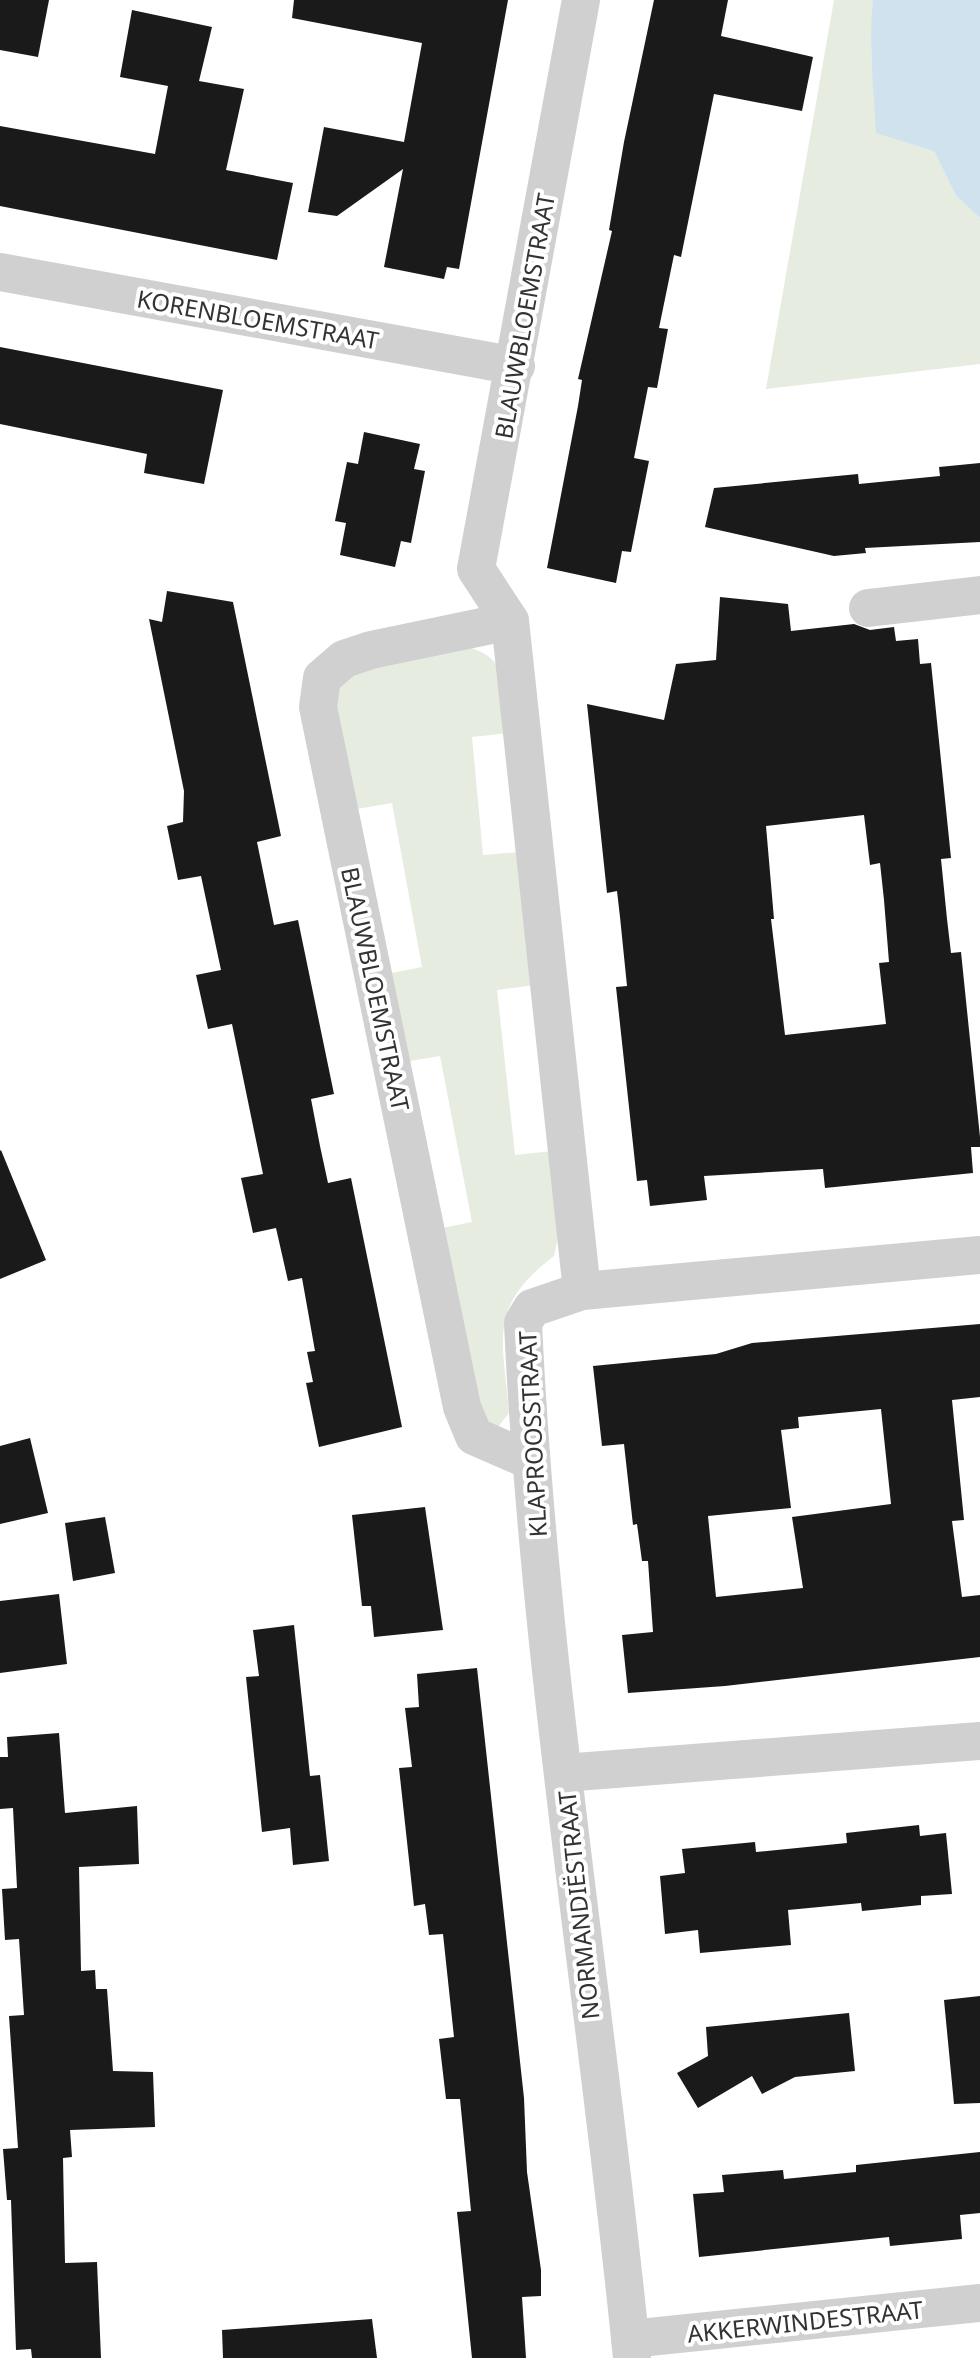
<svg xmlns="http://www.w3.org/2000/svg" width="980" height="2358" font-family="'Noto Sans',sans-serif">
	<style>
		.green { fill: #e6ecdf }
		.water { fill: #cfe2ee }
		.building { fill: #1a1a1a; fill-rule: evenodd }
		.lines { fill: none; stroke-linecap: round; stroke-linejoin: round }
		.minor { stroke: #d0d0d0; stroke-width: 38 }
		.labels { text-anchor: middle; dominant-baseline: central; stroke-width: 8; stroke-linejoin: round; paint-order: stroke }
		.street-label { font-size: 24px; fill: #333; stroke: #fff }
	</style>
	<rect width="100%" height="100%" fill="#fff"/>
	<g class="green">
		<path d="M834,0H873L871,51L875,107L934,151L956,196L980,218V364L766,389Z"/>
		<path d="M463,646C513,656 504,692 509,733L472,737L483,855L521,852L536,985L497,990L515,1155L553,1151L558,1238L554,1256C487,1307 503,1338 509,1413L498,1427L481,1420L437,1229L472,1222L440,1056L404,1062L382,975L422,967L392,803L351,810L333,680L354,668Z"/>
	</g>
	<path class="water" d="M873,0H980V218L956,196L934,151L876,133C874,89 868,44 873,0Z"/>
	<g class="building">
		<path d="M0,0H49L38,57L0,50Z"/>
		<path d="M294,0H508L459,269L447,267L444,279L384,267L403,169L337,216L308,212L324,127L404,142L422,43L292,18Z"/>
		<path d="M654,0H728L721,36L813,57L802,111L714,94L681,257L674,255L659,328L668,329L657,388L648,387L634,458L649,461L631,552L622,551L616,583L547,568L578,406L582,380L578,379L612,231L609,230L624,142Z"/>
		<path d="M132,10L212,27L199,81L244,89L226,170L293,183L277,260L0,206V126L155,154L168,86L120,77Z"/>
		<path d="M0,347L223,390L204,484L144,473L147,454L0,424Z"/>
		<path d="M364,432L420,444L414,469L425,471L411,543L401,541L395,567L340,555L346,523L335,521L347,462L358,464Z"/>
		<path d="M980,463V542L865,548L866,553L834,556L705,527L714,488L858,474L859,484L940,476L939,467Z"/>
		<path d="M167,591L233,602L281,836L257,842L274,925L298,920L334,1094L311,1099L320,1146L328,1183L351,1178L402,1427L319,1447L306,1383L313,1382L307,1352L315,1351L302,1278L288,1281L276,1228L253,1233L241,1178L263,1174L232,1024L208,1029L196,975L221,970L201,876L178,880L167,826L183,822L184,791L149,619L162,622Z"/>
		<path d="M720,597L788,604L791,631L854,624L870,630L894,627L896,641L918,639L920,664L931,663L951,858L941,859L947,919L951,953L961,952L980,1137V1147H971L973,1173L825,1188L823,1169L704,1176L707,1200L650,1206L647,1180L637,1181L616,987L627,986L620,917L617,891L607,893L587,704L664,720L676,664L716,660ZM864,815L870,865L880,863L884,900L889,962L879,963L886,1024L785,1035L771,919H774L766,826Z"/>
		<path d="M1,1150L46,1260L0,1279V1151Z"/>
		<path d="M980,1324V1397L952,1400L964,1520L952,1521L962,1597L980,1595V1657L725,1686L628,1693L622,1635L653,1632L648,1561H642L637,1524L633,1525L624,1444L602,1446L593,1366L716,1354L752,1343ZM881,1409L891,1504L792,1517L803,1588L716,1597L708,1516L791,1508L781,1430L799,1428L798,1417Z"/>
		<path d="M30,1438L48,1513L0,1524V1446Z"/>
		<path d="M425,1507L443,1630L374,1637L371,1606H362L352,1515Z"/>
		<path d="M105,1517L115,1573L73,1581L65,1523Z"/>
		<path d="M59,1594L67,1664L0,1673V1601Z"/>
		<path d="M294,1625L310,1776L320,1775L329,1861L293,1865L290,1828L262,1832L246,1677L259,1676L253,1630Z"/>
		<path d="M477,1668L524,2098L527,2172L541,2270V2296L522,2297L526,2358H472L457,2212L471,2211L465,2150L460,2099H446L439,2039L454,2037L443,1934L429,1935L425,1904L414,1906L399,1768L412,1767L405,1708L419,1707L417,1674Z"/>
		<path d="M59,1733L65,1813L137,1806L139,1864L79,1867L81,1971L95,1970L96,1989H107L113,2071L153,2072L155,2127L70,2130L72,2157L63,2158L65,2263L97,2262L101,2358H32L31,2349L16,2350L11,2200H7L3,2149L18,2148L9,2016L24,2015L19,1939L5,1940L2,1889L17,1888L13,1808L0,1809V1757H8L7,1737Z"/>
		<path d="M919,1825L920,1836L946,1833L952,1894L921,1896V1905L862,1911L861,1903L788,1910L791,1945L700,1953L698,1930L665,1934L660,1876L685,1873L682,1849L755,1842L756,1852L847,1843L846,1833Z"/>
		<path d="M980,1996V2103L954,2104L944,2000Z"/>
		<path d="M849,2013L855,2071L795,2077L762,2094L752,2076L698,2108L677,2073L708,2056L706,2027Z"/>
		<path d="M980,2152V2213L960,2215L962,2239L890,2246L889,2237L699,2257L693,2194L724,2192L722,2175L783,2170L784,2179L856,2172V2165Z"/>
		<path d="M372,2319L377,2358H223L222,2330Z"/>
	</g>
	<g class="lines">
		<g class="minor">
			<path d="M581,0L476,569L510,621L582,1291"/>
			<path d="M0,272L516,366"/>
			<path d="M868,608L980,595"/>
			<path d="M510,621L371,650L344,659L322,678L318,707L462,1407L474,1436L529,1460"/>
			<path d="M563,1773L980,1741"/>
			<path d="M630,2339L980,2303"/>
			<path d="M632,2358C598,2013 539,1670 523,1323L532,1308L582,1291L980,1255"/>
		</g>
	</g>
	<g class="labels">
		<g class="street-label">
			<text transform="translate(524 316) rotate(-80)">BLAUWBLOEMSTRAAT</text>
			<text transform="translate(258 319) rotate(10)">KORENBLOEMSTRAAT</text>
			<text transform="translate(376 989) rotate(78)">BLAUWBLOEMSTRAAT</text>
			<text transform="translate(532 1434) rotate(-93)">KLAPROOSSTRAAT</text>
			<text transform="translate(578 1905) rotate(-96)">NORMANDIËSTRAAT</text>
			<text transform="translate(805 2321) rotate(-6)">AKKERWINDESTRAAT</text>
		</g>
	</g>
</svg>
